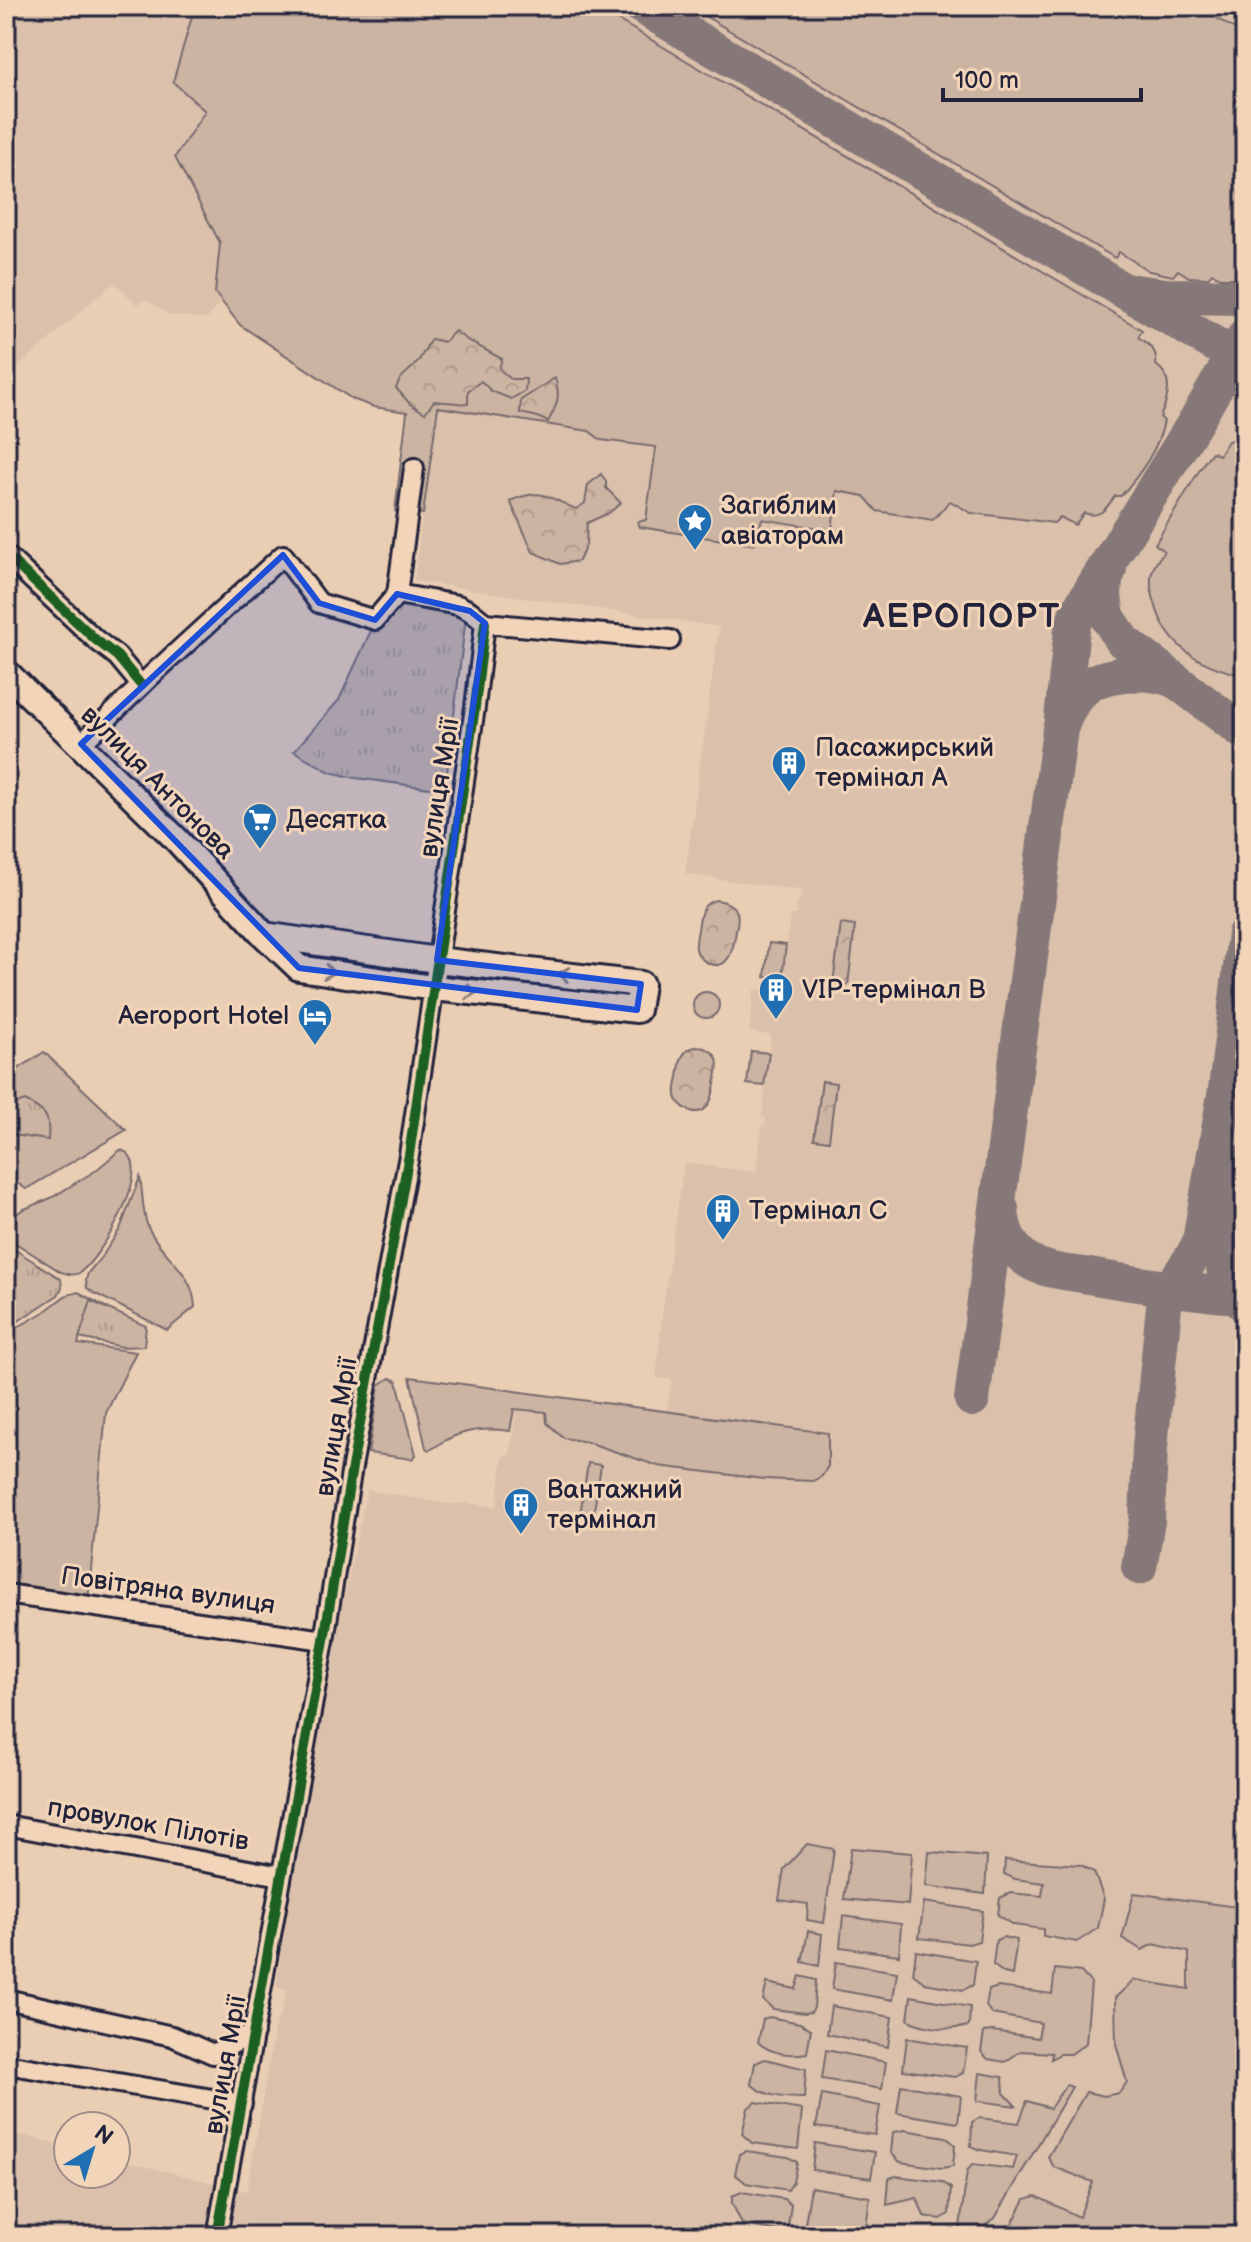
<svg xmlns="http://www.w3.org/2000/svg" width="1251" height="2242" font-family="'Balsamiq Sans',sans-serif">
	<style>
		.built { fill: #dbc1ab }
		.grass { fill: #ccb4a2; stroke: #776b6e; stroke-width: 2 }
		.forest { fill: url(#forest-crowns); stroke: #776b6e; stroke-width: 2 }
		.park { fill: url(#park-tufts); stroke: #776b6e; stroke-width: 2 }
		.lines { fill: none; stroke-linecap: round; stroke-linejoin: round }
		.taxiway { stroke: #867878; stroke-width: 36 }
		.minor-casing { stroke: #22223b; stroke-width: 24 }
		.major-casing { stroke: #22223b; stroke-width: 30 }
		.minor { stroke: #f2d5b9; stroke-width: 18 }
		.major { stroke: #f2d5b9; stroke-width: 24 }
		.cycleway-casing { stroke: #f2d5b9; stroke-width: 15 }
		.cycleway { stroke: #1b5e20; stroke-width: 10 }
		.oneway { stroke: #8a7c7a }
		.marked { fill: #1d4ed8; fill-opacity: 0.2; stroke: #1d4ed8; stroke-width: 6; stroke-linejoin: round }
		.labels { text-anchor: middle; dominant-baseline: central; stroke-width: 6; stroke-linejoin: round; paint-order: stroke }
		.poi-label { font-size: 26px; fill: #22223b; stroke: #f2d5b9; text-anchor: start }
		.street-label { font-size: 26px; fill: #22223b; stroke: #f2d5b9 }
		.district-label { font-size: 34px; font-weight: bold; letter-spacing: 2px; fill: #22223b; stroke: #f2d5b9 }
	</style>
	<defs>
		<pattern id="forest-crowns" width="20" height="18" patternUnits="userSpaceOnUse" patternTransform="scale(2)"><rect width="20" height="18" fill="#ccb4a2"/><path d="M2 6a3 3 0 1 1 6 0M12 15a3 3 0 1 1 6 0" fill="none" stroke="#af9a8c"/></pattern>
		<pattern id="park-tufts" width="24" height="20" patternUnits="userSpaceOnUse" patternTransform="scale(2)"><rect width="24" height="20" fill="#ccb4a2"/><path d="M3 7l-1-3M5 7V3M7 7l1-3M15 17l-1-3M17 17v-4M19 17l1-3" fill="none" stroke="#af9a8c"/></pattern>
	</defs>
	<rect width="100%" height="100%" fill="#eaceb4"/>
	<filter id="ink" filterUnits="userSpaceOnUse"><feTurbulence type="fractalNoise" baseFrequency=".0125" numOctaves="2"/><feDisplacementMap in="SourceGraphic" scale="16" xChannelSelector="R" yChannelSelector="G"/><feConvolveMatrix kernelMatrix="1 2 1 2 8 2 1 2 1" color-interpolation-filters="sRGB"/></filter>
	<g filter="url(#ink)">
		<path class="built" d="M6,6H1245V2236H6V2131L68,2147V2174H116V2159L247,2191L275,2025L281,2014L287,1990L276,1987L315,1734L367,1490L449,1504L467,1503L497,1507L503,1455H510L518,1399L665,1417L672,1380L656,1378L663,1307L684,1163L756,1172L762,1125H765L766,1118L762,1117L771,1035L749,1032L754,989L782,992L790,915H796L797,905L803,891L685,874L719,627L414,581L435,419L374,407L352,399L287,358L240,325L221,300L207,319L169,315L145,299L137,305L114,282L6,378Z"/>
		<g class="grass">
			<path d="M195,6H594L1142,330L1138,337C1149,344 1158,350 1156,365C1174,377 1168,400 1160,417L1164,421C1159,449 1139,475 1121,496H1115C1106,509 1100,519 1084,513L1075,525L1060,517L1054,523L971,513L950,501L933,520L877,511L864,496L837,491L832,530L762,519L754,545L640,527L638,522L646,520L656,447L601,440L589,431L438,407L423,514L395,511L407,412L374,407L352,399L240,325L215,293L220,243L175,157L205,111L173,82Z"/>
			<path d="M688,6H1196L1245,35V278H1220L1212,273L1208,278L1189,277L1178,270L1173,276L1149,271L1119,252L1115,258Z"/>
			<path d="M1245,435V670L1241,675C1200,665 1166,647 1155,603C1152,594 1149,582 1152,572C1154,565 1160,557 1164,551L1155,544L1205,461L1212,452L1219,455L1228,441Z"/>
			<path d="M769,943L786,945L782,979L765,977Z"/>
			<circle cx="706" cy="1005" r="13"/>
			<path d="M751,1051L769,1053L764,1086L747,1084Z"/>
			<path d="M44,1052L126,1130L26,1189L6,1175V1077Z"/>
			<path d="M120,1150C160,1159 101,1259 79,1273C74,1276 68,1274 61,1272L6,1237V1222L22,1210L51,1198L95,1171Z"/>
			<path d="M140,1177C143,1193 142,1212 148,1227C162,1258 193,1269 195,1307L167,1330L94,1293L87,1288L86,1280L88,1273L103,1255L120,1229Z"/>
			<path d="M78,1292L109,1309L91,1301L78,1344L136,1352L106,1413L88,1601L6,1587V1334L44,1312L65,1296Z"/>
			<path d="M410,1377L828,1433V1466L822,1476L813,1481L764,1479L658,1466L587,1442L564,1438L547,1423L546,1412L514,1409L510,1431C487,1428 467,1429 446,1440C440,1443 435,1448 429,1450L426,1448Z"/>
			<path d="M390,1378L397,1381L416,1455L412,1459L368,1453L379,1385Z"/>
			<path d="M588,1463L601,1465L594,1511L580,1515Z"/>
			<path d="M807,1844L834,1849L824,1923L807,1920L808,1904L779,1900L784,1869Z"/>
			<path d="M851,1848L912,1853L908,1905L844,1899Z"/>
			<path d="M929,1852L987,1857L985,1894L926,1886Z"/>
			<path d="M1005,1860L1081,1865L1094,1872L1104,1899L1098,1928L1077,1942L1043,1936V1929L1014,1925L998,1915L1000,1898L1010,1893L1042,1896L1044,1883L1015,1879L1004,1874Z"/>
			<path d="M1134,1893L1245,1908V2151L1241,2150L1245,2152V2236H1006L1025,2199L1036,2196L1079,2217L1093,2182L1054,2167L1048,2157L1086,2092L1104,2096L1119,2093L1127,2082L1116,2044L1115,1998L1134,1980L1189,1989V1952L1153,1944L1142,1950L1122,1938Z"/>
			<path d="M924,1902L983,1911L979,1941L969,1944L919,1938Z"/>
			<path d="M843,1916L901,1924L899,1955L840,1947Z"/>
			<path d="M808,1931L822,1934L819,1966L802,1962Z"/>
			<path d="M1003,1937L1017,1940L1012,1975L1004,1973L993,1965L996,1940Z"/>
			<path d="M916,1951L976,1961L973,1985L963,1990L925,1983L913,1974Z"/>
			<path d="M836,1962L897,1972L893,2000L832,1989Z"/>
			<path d="M1055,1969L1081,1972L1091,1983L1086,2043L1071,2054H1060L1051,2059L1052,2053L1021,2051L1005,2062L988,2059L981,2052L984,2032L993,2031L1038,2038L1041,2023L992,2014L986,2006L989,1990L998,1987L1052,1994Z"/>
			<path d="M800,1976L816,1980L814,2008L811,2012L805,2013L773,2009L763,2000L767,1983L796,1989Z"/>
			<path d="M911,1996L970,2007L969,2026C950,2031 925,2028 908,2020Z"/>
			<path d="M831,2006L892,2017L888,2047L827,2034Z"/>
			<path d="M769,2017L800,2023L811,2029L807,2053C791,2056 770,2054 758,2042L763,2019Z"/>
			<path d="M907,2038L967,2048L963,2073L955,2077L903,2070Z"/>
			<path d="M826,2050L886,2062L882,2089L822,2079Z"/>
			<path d="M765,2059L806,2069L804,2098C786,2098 765,2097 751,2084L755,2063Z"/>
			<path d="M980,2073L1003,2077L1004,2093L1016,2106L977,2101Z"/>
			<path d="M901,2085L961,2096L958,2123L897,2113Z"/>
			<path d="M1066,2085L1072,2087L995,2218L972,2236H959L967,2171L973,2164L1013,2169L1017,2156L981,2150L971,2146L972,2122L979,2118L1019,2123L1027,2101L1050,2108Z"/>
			<path d="M822,2095L880,2106L875,2135L816,2127Z"/>
			<path d="M756,2102L802,2110L798,2149L752,2143L742,2134L748,2108Z"/>
			<path d="M905,2130L946,2137L955,2145L953,2166L942,2168L900,2162L891,2153L893,2132Z"/>
			<path d="M815,2143L875,2152L871,2178L812,2170Z"/>
			<path d="M746,2151L788,2157L797,2162L793,2182L788,2190L746,2183L735,2174L739,2154Z"/>
			<path d="M896,2176L942,2182L951,2188L949,2214L941,2219L924,2216L917,2198L887,2205L889,2178Z"/>
			<path d="M811,2187L870,2197L865,2236H803Z"/>
			<path d="M742,2192L784,2199L791,2205L787,2233L742,2224L732,2203V2196Z"/>
		</g>
		<g class="forest">
			<path d="M455,331L467,340L502,359L499,369L511,379H526L525,391L511,399L491,391L481,381L468,391V404L434,401L425,413L410,404L396,388L400,379L418,362L431,339L444,342Z"/>
			<path d="M555,378C561,397 557,405 548,422L538,417L520,413L521,400Z"/>
			<path d="M601,474L606,481V488L621,503L609,513L587,523L586,545L579,561L560,564L533,552L510,501C542,487 547,497 576,509L585,503L588,485Z"/>
			<path d="M716,900C724,901 733,904 737,912C739,918 737,925 736,931C734,945 730,973 708,963C703,961 697,955 696,949C695,944 697,936 698,930C700,917 700,903 716,900Z"/>
			<path d="M841,924L855,926L848,985L833,983Z"/>
			<path d="M696,1047C704,1047 713,1050 717,1059C719,1065 717,1072 716,1078C714,1092 710,1120 688,1110C683,1107 677,1102 676,1096C675,1090 677,1082 678,1077C680,1064 680,1049 696,1047Z"/>
			<path d="M822,1081L836,1083L829,1141L814,1139Z"/>
		</g>
		<g class="park">
			<path d="M400,600L466,616L445,790L356,778L330,772L294,751L339,700L374,624L383,625Z"/>
			<path d="M25,1101C47,1112 50,1116 48,1140L6,1134V1108Z"/>
			<path d="M6,1244L61,1279L62,1288L58,1295L6,1329Z"/>
			<path d="M91,1301L146,1326L144,1346L123,1347L79,1338Z"/>
		</g>
		<g class="lines">
			<g class="taxiway">
				<path d="M641,6L1245,362"/>
				<path d="M1135,292L1166,296L1245,297"/>
				<path d="M1109,569L1105,580L1104,596L1107,616L1123,641L1245,733"/>
				<path d="M1062,718L1072,629L1076,615L1197,419L1245,336"/>
				<path d="M1236,1163L1223,1258C1224,1278 1230,1290 1244,1304"/>
				<path d="M1001,1209C1002,1231 1010,1249 1029,1261C1046,1272 1069,1272 1089,1276C1134,1284 1180,1290 1225,1295"/>
				<path d="M972,1399L1060,729C1065,715 1071,700 1083,690C1103,671 1152,669 1176,681"/>
				<path d="M1139,1567L1147,1521L1150,1447L1164,1306C1172,1278 1191,1266 1200,1241L1226,1089L1245,934"/>
			</g>
			<g class="minor-casing">
				<g id="minor">
					<path d="M6,555L96,640L117,656L141,685"/>
					<path d="M397,594L414,468"/>
					<path d="M81,744L154,673L283,555L319,603L375,620L397,594L458,605L470,611L485,623L670,640"/>
					<path d="M6,1594L324,1640"/>
					<path d="M6,1825L281,1876"/>
					<path d="M6,1999L172,2036L213,2054L254,2033"/>
					<path d="M6,2064L242,2104"/>
					<path d="M217,2236L324,1640L352,1467L409,1155L475,707L485,623"/>
				</g>
			</g>
			<g class="major-casing">
				<path id="major" d="M6,672L176,839L264,935L299,968L433,988L637,1010L641,984L437,960L264,935"/>
			</g>
			<use href="#minor" class="minor"/>
			<use href="#major" class="major"/>
			<g class="cycleway-casing">
				<g id="cycleway">
					<path d="M6,555L96,640L117,656L141,685"/>
					<path d="M217,2236L324,1640L352,1467L409,1155L475,707L485,623"/>
				</g>
			</g>
			<use href="#cycleway" class="cycleway"/>
		</g>
		<defs><path id="oneway-chevron" d="M-2-3.5L2.5 0L-2 3.5" fill="none" stroke-width="1.6" stroke-linecap="round" stroke-linejoin="round" transform="scale(2)"/></defs>
		<g class="oneway">
			<use href="#oneway-chevron" transform="translate(329 972) rotate(9)"/>
			<use href="#oneway-chevron" transform="translate(564 974) rotate(-172)"/>
			<use href="#oneway-chevron" transform="translate(471 992) rotate(6)"/>
		</g>
	</g>
	<path class="marked" d="M283,555L319,603L375,620L397,594L470,611L485,623L437,960L641,984L637,1010L299,968L81,744Z"/>
	<defs>
		<g id="sight-pin" transform="scale(1.8)"><path d="M0 17L-7.5 6A9.5 9.5 0 1 1 7.5 6Z" fill="#1f6fb2" stroke="#f2d5b9"/><path d="M0-6L1.8-2.2L6-1.7L2.9 1.2L3.7 5.4L0 3.3L-3.7 5.4L-2.9 1.2L-6-1.7L-1.8-2.2Z" fill="#fff"/></g>
		<g id="building-pin" transform="scale(1.8)"><path d="M0 17L-7.5 6A9.5 9.5 0 1 1 7.5 6Z" fill="#1f6fb2" stroke="#f2d5b9"/><path d="M-4-6H4V6H1V3H-1V6H-4ZM-2.5-4.3h1.7v1.8h-1.7ZM.8-4.3h1.7v1.8H.8ZM-2.5-1h1.7V.8h-1.7ZM.8-1h1.7V.8H.8Z" fill="#fff"/></g>
		<g id="supermarket-pin" transform="scale(1.8)"><path d="M0 17L-7.5 6A9.5 9.5 0 1 1 7.5 6Z" fill="#1f6fb2" stroke="#f2d5b9"/><path d="M-6-5.5h2.5l.6 2H6L4.5 2H-2.5L-4.4-4H-6ZM-1.5 3.2a1.3 1.3 0 1 0 .1 0ZM3 3.2a1.3 1.3 0 1 0 .1 0Z" fill="#fff"/></g>
		<g id="hotel-pin" transform="scale(1.8)"><path d="M0 17L-7.5 6A9.5 9.5 0 1 1 7.5 6Z" fill="#1f6fb2" stroke="#f2d5b9"/><path d="M-6-4.5h1.5V1H6V5H4.5V3h-9V5H-6ZM-4 0a1.8 1.8 0 1 1 3.6 0ZM.5 0V-2.5h3Q6-2.5 6 0Z" fill="#fff"/></g>
	</defs>
	<g fill-rule="evenodd">
		<use href="#sight-pin" x="695" y="521"/>
		<use href="#building-pin" x="789" y="763"/>
		<use href="#supermarket-pin" x="260" y="820"/>
		<use href="#building-pin" x="776" y="990"/>
		<use href="#hotel-pin" x="315" y="1016"/>
		<use href="#building-pin" x="723" y="1211"/>
		<use href="#building-pin" x="521" y="1505"/>
	</g>
	<g class="labels">
		<g class="poi-label">
			<text x="721" y="506">Загиблим<tspan x="721" dy="30">авіаторам</tspan></text>
			<text x="815" y="748">Пасажирський<tspan x="815" dy="30">термінал A</tspan></text>
			<text x="286" y="820">Десятка</text>
			<text x="802" y="990">VIP-термінал B</text>
			<text x="289" y="1016" text-anchor="end">Aeroport Hotel</text>
			<text x="749" y="1211">Термінал C</text>
			<text x="547" y="1490">Вантажний<tspan x="547" dy="30">термінал</tspan></text>
		</g>
		<g class="street-label">
			<text transform="translate(157 783) rotate(45)">вулиця Антонова</text>
			<text transform="translate(440 788) rotate(-81)">вулиця Мрії</text>
			<text transform="translate(337 1427) rotate(-80)">вулиця Мрії</text>
			<text transform="translate(168 1591) rotate(8)">Повітряна вулиця</text>
			<text transform="translate(148 1825) rotate(10)">провулок Пілотів</text>
			<text transform="translate(226 2065) rotate(-80)">вулиця Мрії</text>
		</g>
		<g class="district-label">
			<text x="962" y="616">АЕРОПОРТ</text>
		</g>
	</g>
	<rect width="1251" height="2242" fill="none" stroke="#f2d5b9" stroke-width="32"/>
	<rect x="16" y="16" width="1219" height="2210" fill="none" stroke="#22223b" stroke-width="3" filter="url(#ink)"/>
	<g transform="translate(92 2150) rotate(38)"><circle r="38" fill="#f2d5b9" stroke="#9f8d87" stroke-width="2"/>
	<path d="M0-6L14 30L0 20L-14 30Z" fill="#1f6fb2"/>
	<text y="-12" font-size="22" font-weight="bold" text-anchor="middle" fill="#22223b">N</text>
	</g>
	<path d="M943 88v12h198v-12" fill="none" stroke="#22223b" stroke-width="4"/>
	<text x="955" y="88" font-size="24" fill="#22223b" stroke="#f2d5b9" stroke-width="6" paint-order="stroke">100 m</text>
</svg>
